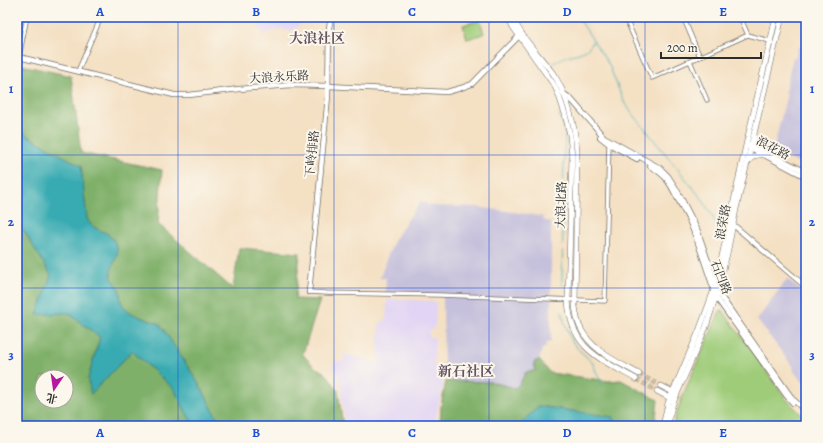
<svg xmlns="http://www.w3.org/2000/svg" width="823" height="443" font-family="Alegreya,'Noto Serif SC',serif">
	<style>
		.built { fill: #e1d4f4 }
		.industrial { fill: #c5c0db }
		.green { fill: #9fcc79; stroke: #657c52 }
		.forest { fill: #7fb069; stroke: #556e4a; fill-rule: evenodd }
		.water { fill: #38abb2; stroke: #326b6e }
		.lines { fill: none; stroke-linecap: round; stroke-linejoin: round }
		.stream { stroke: #38abb2; stroke-width: 1 }
		.primary-tunnel { stroke: #ccbca5; stroke-width: 5; stroke-dasharray: 5 2.5; stroke-linecap: butt }
		.street-casing { stroke: #716a60; stroke-width: 5 }
		.secondary-casing { stroke: #716a60; stroke-width: 6 }
		.primary-casing { stroke: #716a60; stroke-width: 6 }
		.street { stroke: #fff; stroke-width: 3.5 }
		.secondary { stroke: #fff; stroke-width: 4.5 }
		.primary { stroke: #fff; stroke-width: 5 }
		.grid { fill: none; stroke: #1d4ed8; stroke-width: 1; stroke-opacity: 0.55 }
		.labels { text-anchor: middle; dominant-baseline: central; stroke-width: 4; stroke-linejoin: round; paint-order: stroke }
		.street-label { font-size: 12px; fill: #2b2b2b; stroke: #fbf7ec }
		.quarter-label { font-size: 14px; font-weight: bold; fill: #645361; stroke: #fbf7ec }
		.neatline { fill: none; stroke: #1d4ed8; stroke-width: 1.5 }
		.grid-label { font-size: 13px; text-anchor: middle; font-weight: bold; fill: #1d4ed8 }
	</style>
	<rect width="100%" height="100%" fill="#fbf7ec"/>
	<filter id="ink" filterUnits="userSpaceOnUse"><feTurbulence type="fractalNoise" baseFrequency=".025" numOctaves="2"/><feDisplacementMap in="SourceGraphic" scale="8" xChannelSelector="R" yChannelSelector="G"/><feConvolveMatrix kernelMatrix="1 2 1 2 8 2 1 2 1" color-interpolation-filters="sRGB"/></filter>
	<filter id="wash" filterUnits="userSpaceOnUse"><feTurbulence type="fractalNoise" baseFrequency=".012" numOctaves="4" result="noise"/><feDisplacementMap in="SourceGraphic" scale="16" xChannelSelector="R" yChannelSelector="G"/><feGaussianBlur stdDeviation="0.9" result="paint"/><feColorMatrix in="noise" values="0 0 0 0 0 0 0 0 0 0 0 0 0 0 0 0 0 1.4 0 .05"/><feComposite in="paint" operator="in"/></filter>
	<g filter="url(#wash)">
		<rect width="100%" height="100%" fill="#f4e0c3"/>
		<g class="built">
			<path d="M262,17H310L291,31L283,30L282,28L263,35L259,25Z"/>
			<path d="M387,299L433,301L436,303L435,326L432,330L429,331V337H435L434,363L433,366L444,368V380L434,426H367L345,421L341,394L342,389L336,371L333,367L334,363L338,361H343L344,354L378,363L379,323L383,322L386,319Z"/>
		</g>
		<g class="industrial">
			<path d="M798,47L806,49V166L773,152L787,93L785,92L793,57L795,58Z"/>
			<path d="M421,201L429,205L436,206L477,207L534,215L544,217L543,220L551,222V342L546,343V347L542,349L539,360L534,362L535,371L526,372L520,383L515,388L491,382L451,381V377H444L443,295L385,294L386,278H380L387,257L395,239L406,222Z"/>
			<path d="M787,279L806,295V385L795,373L793,369L794,368L757,320Z"/>
		</g>
		<g class="green">
			<path d="M480,20L484,34L467,39L463,25Z"/>
			<path d="M720,311H722L724,312L787,400L806,419V426H673L676,415L683,395Z"/>
		</g>
		<g class="forest">
			<path d="M17,64L71,76L81,153L162,170L158,224L233,289L239,248L300,253L295,299L320,300L304,350L302,353L305,357L316,368L324,372L329,377L338,391L343,426H221C215,414 209,402 203,391C194,375 183,360 173,344C170,340 163,327 159,324C157,322 153,321 151,321C141,317 128,314 122,304C118,299 122,292 118,287C116,282 111,280 111,274C111,263 120,256 116,245C109,228 94,233 87,219L81,166L17,130Z"/>
			<path d="M17,220L51,275L68,313L100,337L88,379L92,393L132,351L174,389L193,426H17ZM42,377H66V401H42Z"/>
			<path d="M539,360L550,373L609,381L621,380L658,400L655,426H615L613,417L539,406L519,426H489L488,425L484,426H440L441,406L446,381L491,382L515,388L520,383L526,372L535,371L534,362Z"/>
		</g>
		<g class="water">
			<path d="M17,130L81,166L87,219C94,233 109,228 116,245C121,257 111,263 111,274C111,280 116,282 118,287C122,292 119,299 122,304C128,314 141,317 151,321C153,321 157,322 159,324C163,327 170,340 173,344C183,360 194,375 203,391C209,402 215,414 221,426H193L174,389L132,351L91,394L88,379L100,337L68,313L37,315L51,275L17,220Z"/>
			<path d="M538,406L613,417L615,426H519Z"/>
		</g>
		<g class="lines">
			<g class="stream">
				<path d="M578,17L609,65L621,95L625,104L702,199L712,215L720,232"/>
				<path d="M553,63C557,61 561,59 565,57C577,52 587,55 593,41"/>
				<path d="M559,115C564,127 567,137 564,150L562,285"/>
				<path d="M562,312L564,321L571,340L577,348L592,362L602,385"/>
			</g>
		</g>
	</g>
	<g filter="url(#ink)">
		<g class="lines">
			<g class="primary-tunnel">
				<path d="M639,374L661,386"/>
				<path d="M636,379L657,391"/>
			</g>
			<g class="street-casing">
				<g id="street">
					<path d="M625,17L652,78L748,35L770,41L772,43"/>
					<path d="M683,17L700,57"/>
					<path d="M740,17L748,35"/>
					<path d="M19,57L27,17"/>
					<path d="M690,61L707,100"/>
					<path d="M78,71L101,17"/>
					<path d="M309,292L326,293L439,295L605,301L609,144"/>
				</g>
			</g>
			<g class="secondary-casing">
				<g id="secondary">
					<path d="M19,57L174,95H189L239,89L292,85L328,86L447,92L461,88L472,84L519,36L522,34"/>
					<path d="M564,95V94L570,98L604,137L660,168L668,176L677,190L697,229L718,290L722,298L787,391L793,399L806,412"/>
					<path d="M600,137L609,144L637,159"/>
					<path d="M748,144H751L806,172"/>
					<path d="M749,147L806,177"/>
					<path d="M650,166L658,171L665,177L671,186L689,220L697,240L714,290L718,300L786,395L793,403"/>
					<path d="M730,222L806,287"/>
					<path d="M309,292L328,96L329,28L331,17"/>
				</g>
			</g>
			<g class="primary-casing">
				<g id="primary">
					<path d="M508,17L513,27L554,85L558,93L565,114L570,135L572,157L568,299C570,348 598,358 636,379"/>
					<path d="M513,17C521,38 539,55 552,72C567,93 575,126 577,151L575,306C576,313 577,321 580,327C591,351 618,362 639,374"/>
					<path d="M754,136C754,142 759,147 764,151"/>
					<path d="M748,162C752,156 757,154 764,155"/>
					<path d="M709,262C712,266 717,266 721,262"/>
					<path d="M661,386L673,392V394"/>
					<path d="M657,391L670,398H673"/>
					<path d="M663,426L668,403L699,331L716,284L746,145L776,17"/>
					<path d="M668,426L669,417L673,403L706,327L716,296L727,254L736,209L782,17"/>
				</g>
			</g>
			<use href="#street" class="street"/>
			<use href="#secondary" class="secondary"/>
			<use href="#primary" class="primary"/>
		</g>
	</g>
	<path class="grid" d="M178,17V426M334,17V426M489,17V426M645,17V426M17,155H806M17,288H806"/>
	<g class="labels">
		<g class="street-label">
			<text transform="translate(279 77) rotate(-3)">大浪永乐路</text>
			<text transform="translate(773 148) rotate(28)">浪花路</text>
			<text transform="translate(312 154) rotate(-84)">下岭排路</text>
			<text transform="translate(561 205) rotate(-88)">大浪北路</text>
			<text transform="translate(723 222) rotate(-79)">浪荣路</text>
			<text transform="translate(721 277) rotate(69)">石凹路</text>
		</g>
		<g class="quarter-label">
			<text x="317" y="38">大浪社区</text>
			<text x="466" y="371">新石社区</text>
		</g>
	</g>
	<rect width="823" height="443" fill="none" stroke="#fbf7ec" stroke-width="44"/>
	<g transform="translate(54 389) rotate(193)"><circle r="19" fill="#fbf7ec" stroke="#a8a59f"/>
	<path d="M0-3L7 15L0 10L-7 15Z" fill="#b5179e"/>
	<text y="-6" font-size="11" font-weight="bold" text-anchor="middle" fill="#2b2b2b">北</text>
	</g>
	<path d="M661 52v6h100v-6" fill="none" stroke="#2b2b2b" stroke-width="2"/>
	<text x="667" y="52" font-size="12" fill="#2b2b2b" stroke="#fbf7ec" stroke-width="3" paint-order="stroke">200 m</text>
	<rect x="22" y="22" width="779" height="399" class="neatline"/>
	<g class="grid-label">
		<text x="100" y="16">A</text>
		<text x="256" y="16">B</text>
		<text x="412" y="16">C</text>
		<text x="567" y="16">D</text>
		<text x="723" y="16">E</text>
		<text x="11" y="93">1</text>
		<text x="812" y="93">1</text>
		<text x="11" y="226">2</text>
		<text x="812" y="226">2</text>
		<text x="11" y="359">3</text>
		<text x="812" y="359">3</text>
		<text x="100" y="437">A</text>
		<text x="256" y="437">B</text>
		<text x="412" y="437">C</text>
		<text x="567" y="437">D</text>
		<text x="723" y="437">E</text>
	</g>
</svg>
